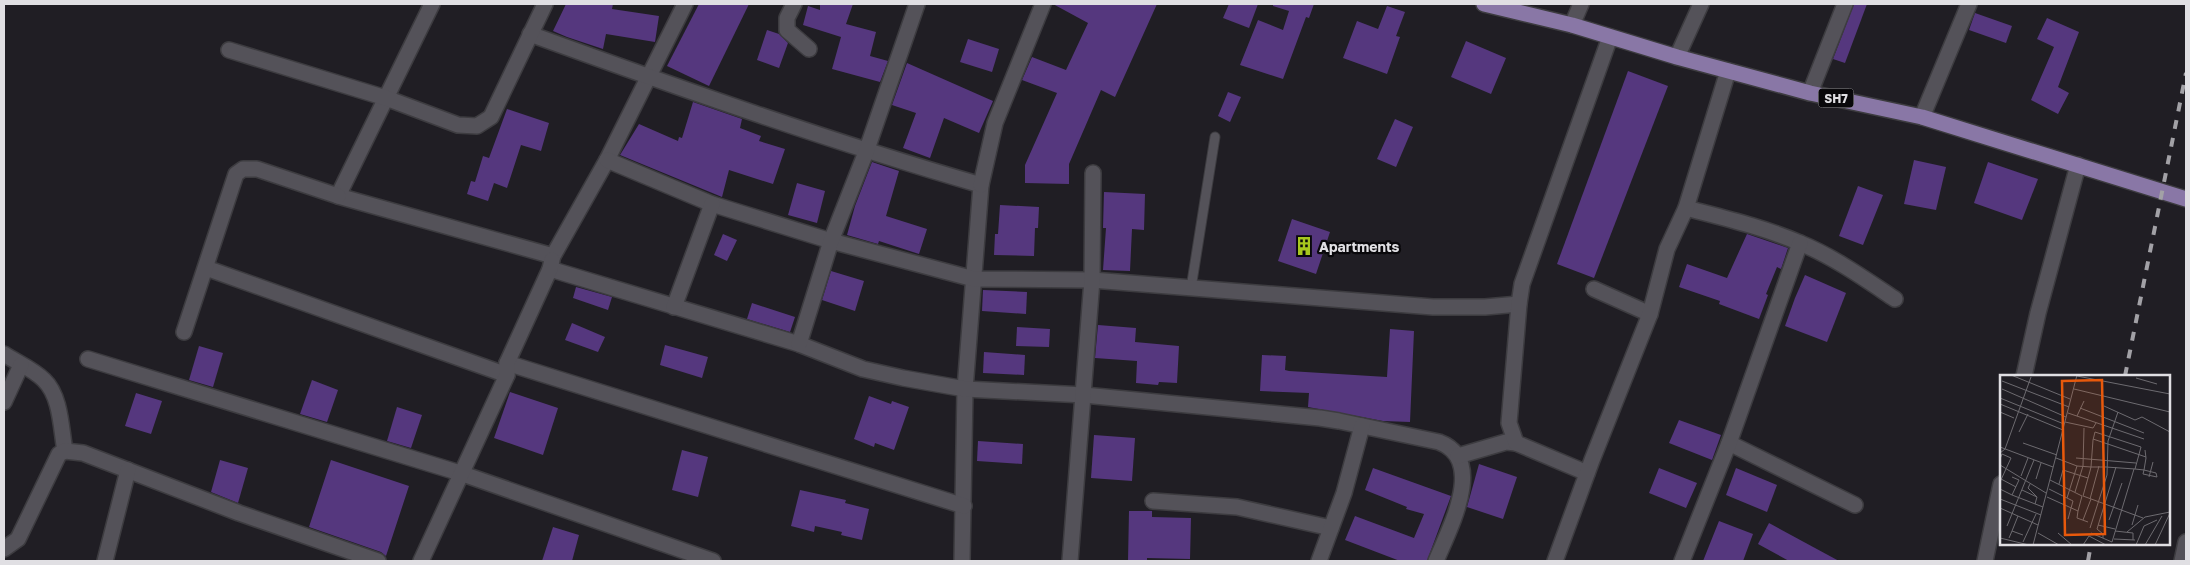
<svg xmlns="http://www.w3.org/2000/svg" width="2190" height="565" font-family="'Golos Text',sans-serif">
	<style>
		.building { fill: #55377e }
		.lines { fill: none; stroke-linecap: round; stroke-linejoin: round }
		.lane-casing { stroke: #3d3c40; stroke-width: 11 }
		.street-casing { stroke: #3d3c40; stroke-width: 18 }
		.primary-casing { stroke: #3d3c40; stroke-width: 18 }
		.lane { stroke: #545259; stroke-width: 9 }
		.street { stroke: #545259; stroke-width: 15 }
		.primary { stroke: #8977a6; stroke-width: 15 }
		.rail { stroke: #a2a1a6; stroke-width: 4; stroke-dasharray: 9 9; stroke-linecap: butt }
		.labels { text-anchor: middle; dominant-baseline: central; stroke-width: 4.5; stroke-linejoin: round; paint-order: stroke }
		.shield { fill: #09080b; stroke: #a09ea2; stroke-width: 1 }
		.shield-label { font-size: 12px; font-weight: bold; fill: #e0dfe3 }
		.poi-label { font-size: 14px; font-weight: bold; fill: #e0dfe3; stroke: #09080b; text-anchor: start }
		.inset-road { fill: none; stroke: #6d6b70; stroke-width: 1 }
		.view { fill: #e8590c; fill-opacity: 0.15; stroke: #e8590c; stroke-width: 2.5 }
		.inset-edge { fill: none; stroke: #e0dfe3; stroke-width: 2.5 }
	</style>
	<rect width="100%" height="100%" fill="#201e24"/>
	<g class="building">
		<path d="M566,4H613L612,9L659,16L655,42L606,34L603,49L567,37L553,31Z"/>
		<path d="M699,4H749L709,86L667,66Z"/>
		<path d="M820,4H853L846,24L876,32L870,56L888,61L880,82L832,69L841,37L803,25L808,6L820,10Z"/>
		<path d="M1053,4H1157L1115,97L1101,90L1069,164V184L1025,183V165L1057,93L1022,80L1032,57L1066,70L1088,23Z"/>
		<path d="M1229,4H1258L1249,28L1223,18Z"/>
		<path d="M1273,4H1314L1309,18L1306,17L1283,79L1240,65L1258,20L1283,30L1289,11L1273,6Z"/>
		<path d="M1854,4H1867L1845,63L1833,59Z"/>
		<path d="M1387,6L1405,12L1396,36L1400,37L1387,74L1343,58L1357,21L1378,29Z"/>
		<path d="M1975,13L2012,26L2006,43L1969,30Z"/>
		<path d="M2047,18L2079,32L2058,87L2069,93L2058,114L2031,100L2054,47L2037,39Z"/>
		<path d="M767,30L779,34L788,43L779,68L757,60Z"/>
		<path d="M968,39L999,49L992,72L960,62Z"/>
		<path d="M1466,41L1506,58L1491,94L1451,77Z"/>
		<path d="M907,63L993,101L979,133L944,118L930,158L903,148L916,113L892,105Z"/>
		<path d="M1628,71L1668,86L1594,278L1557,264Z"/>
		<path d="M1228,92L1241,97L1230,122L1218,116Z"/>
		<path d="M693,102L742,119L740,128L761,136L759,141L785,149L773,184L729,170L722,197L620,155L639,124L678,141L679,137L682,138Z"/>
		<path d="M507,109L549,123L541,151L521,145L507,188L494,183L488,201L467,194L471,181L475,182L483,156L489,158Z"/>
		<path d="M1395,119L1413,127L1396,167L1377,159Z"/>
		<path d="M1914,160L1946,167L1936,210L1904,204Z"/>
		<path d="M872,162L899,171L886,216L927,229L919,254L879,241L878,244L847,235L855,206Z"/>
		<path d="M1988,162L2038,179L2022,220L1974,203Z"/>
		<path d="M797,183L825,191L817,223L788,215Z"/>
		<path d="M1858,186L1883,195L1863,245L1839,236Z"/>
		<path d="M1104,192L1145,194L1144,230L1132,229L1130,271L1103,270L1106,228H1103Z"/>
		<path d="M1000,205L1039,207L1038,228H1035L1034,256L994,255L995,234H998Z"/>
		<path d="M1292,219L1330,232L1316,274L1278,261Z"/>
		<path d="M723,234L737,240L727,261L714,255Z"/>
		<path d="M1747,234L1788,248L1781,269L1777,267L1766,294L1768,295L1759,319L1719,304L1720,301L1679,287L1687,264L1727,278Z"/>
		<path d="M831,271L864,281L855,311L822,300Z"/>
		<path d="M1805,275L1846,293L1827,342L1785,326L1795,298Z"/>
		<path d="M576,287L612,297L608,310L573,298Z"/>
		<path d="M983,290L1027,292L1026,314L982,311Z"/>
		<path d="M752,303L795,317L790,332L747,319Z"/>
		<path d="M572,323L605,337L598,352L565,340Z"/>
		<path d="M1098,325L1136,328L1135,342L1179,346L1177,383L1159,382L1158,385L1136,383L1137,361L1095,358Z"/>
		<path d="M1017,327L1050,329L1049,347L1016,346Z"/>
		<path d="M1390,329L1414,331L1410,422L1383,421L1308,407L1309,393L1260,391L1262,355L1286,356L1285,370L1289,371L1387,377Z"/>
		<path d="M665,345L708,357L702,378L660,365Z"/>
		<path d="M199,346L223,353L213,387L189,380Z"/>
		<path d="M984,352L1025,355L1024,375L983,373Z"/>
		<path d="M312,380L338,390L327,422L300,414Z"/>
		<path d="M510,392L558,408L543,455L494,438Z"/>
		<path d="M136,393L162,401L151,434L125,426Z"/>
		<path d="M869,396L891,404L892,401L909,407L894,450L875,443L874,447L854,439Z"/>
		<path d="M397,407L422,415L411,448L387,441Z"/>
		<path d="M1679,420L1721,435L1712,460L1669,443Z"/>
		<path d="M1094,435L1135,438L1132,481L1091,478Z"/>
		<path d="M978,441L1023,444L1022,464L977,461Z"/>
		<path d="M682,450L708,457L698,497L672,490Z"/>
		<path d="M220,460L248,468L238,503L211,492Z"/>
		<path d="M331,460L409,486L386,556L381,552L309,527Z"/>
		<path d="M1479,464L1517,477L1503,519L1467,507Z"/>
		<path d="M1373,468L1451,496L1427,561H1400L1345,540L1355,516L1414,538L1424,514L1406,509L1407,507L1365,490Z"/>
		<path d="M1659,468L1697,483L1686,508L1649,493Z"/>
		<path d="M1736,468L1777,485L1767,512L1726,495Z"/>
		<path d="M800,490L846,500L845,503L869,509L862,540L841,535L842,532L815,526L814,532L791,526Z"/>
		<path d="M1129,511H1152V517L1191,518L1190,559L1147,558V561H1128Z"/>
		<path d="M1719,521L1753,534L1743,561H1703Z"/>
		<path d="M1769,523L1839,561H1789L1758,544Z"/>
		<path d="M553,527L579,535L572,561H542Z"/>
	</g>
	<g class="lines">
		<g class="lane-casing">
			<path id="lane" d="M1191,288L1215,137"/>
		</g>
		<g class="street-casing">
			<g id="street">
				<path d="M432,4L338,196L553,256L607,160L685,4"/>
				<path d="M794,4L787,18V30L809,49"/>
				<path d="M1572,25L1581,4"/>
				<path d="M530,34C679,88 829,141 981,185L965,389L962,561"/>
				<path d="M229,50L386,98L458,125L477,126L491,117L545,4"/>
				<path d="M1677,57L1701,4"/>
				<path d="M1810,93L1845,4"/>
				<path d="M1922,117L1969,4"/>
				<path d="M607,160L712,204L831,241L974,279L1092,280L1433,307H1485L1519,304"/>
				<path d="M981,185L995,123L1043,4"/>
				<path d="M1686,208C1724,218 1763,227 1800,243C1834,257 1865,279 1895,299"/>
				<path d="M206,268L507,375"/>
				<path d="M550,269L799,344L863,369L903,378L965,389L1084,395L1320,418L1339,421L1439,442C1487,460 1449,529 1436,561"/>
				<path d="M1594,289L1650,314"/>
				<path d="M674,307L712,204"/>
				<path d="M184,332L236,174L243,169H257L338,196"/>
				<path d="M799,344L831,241L866,152L917,4"/>
				<path d="M4,354C16,362 33,369 44,380C61,396 61,429 65,451"/>
				<path d="M88,359L460,473L713,561"/>
				<path d="M507,363L964,506"/>
				<path d="M2024,376L2038,313L2078,165"/>
				<path d="M4,402L21,365"/>
				<path d="M1729,443L1855,505"/>
				<path d="M1458,456L1506,442L1516,443"/>
				<path d="M1587,473L1516,443L1509,423L1519,304L1522,284L1610,37"/>
				<path d="M1153,501L1237,507L1331,528"/>
				<path d="M4,549L18,539L59,454L65,451L83,453L239,513L378,561"/>
				<path d="M105,561L128,470"/>
				<path d="M421,561L507,375V363L550,269L552,260"/>
				<path d="M1070,561L1092,280L1093,173"/>
				<path d="M1319,561L1344,493L1362,426"/>
				<path d="M1555,561L1592,460L1650,314L1667,249L1686,208L1728,71"/>
				<path d="M1682,561L1729,443L1800,243"/>
				<path d="M1985,561L2001,484"/>
				<path d="M2182,561L2186,542"/>
			</g>
		</g>
		<g class="primary-casing">
			<path id="primary" d="M1484,4L1572,25L1677,57L1810,93L1922,117L2186,199"/>
		</g>
		<use href="#lane" class="lane"/>
		<use href="#street" class="street"/>
		<use href="#primary" class="primary"/>
		<g class="rail">
			<path d="M2125,376L2186,73"/>
			<path d="M2088,561L2091,544"/>
		</g>
	</g>
	<defs>
		<g id="building-bare" transform="scale(1.5)"><path d="M-4-6H4V6H1V3H-1V6H-4ZM-2.5-4.3h1.7v1.8h-1.7ZM.8-4.3h1.7v1.8H.8ZM-2.5-1h1.7V.8h-1.7ZM.8-1h1.7V.8H.8Z" fill="#a7c71e" stroke="#09080b" stroke-width="2.5" paint-order="stroke"/></g>
	</defs>
	<g fill-rule="evenodd">
		<use href="#building-bare" x="1304" y="246"/>
	</g>
	<g class="labels">
		<rect class="shield" x="1818.5" y="88.5" width="35" height="19" rx="4"/>
		<g class="shield-label">
			<text x="1836" y="98">SH7</text>
		</g>
		<g class="poi-label">
			<text x="1319" y="246">Apartments</text>
		</g>
	</g>
	<g transform="translate(2000 375)">
		<rect width="170" height="170" fill="#201e24"/>
		<path class="inset-road" d="M11,0L70,24M77,1L170,19M136,3L157,9M2,6L69,32M2,14L66,42M74,14L170,37M0,23L64,49M0,29L63,55M104,31L135,45L142,42L170,57M80,33L144,58M0,37L14,43M68,38L144,64M77,41L84,26M65,47L93,53L96,48M19,57L28,39M93,64L146,82M23,68L57,80M0,72L53,92M0,78L5,74L31,2M56,83L77,91M76,83L136,88M0,84L2,79L11,83L0,107M0,90L46,118M135,94L144,95L156,98L157,102L143,99L144,95L146,83L145,75M21,101L28,83M149,102L153,87M1,104L16,112M36,104L41,88M30,109L28,113L37,122L35,129M59,109L63,95L88,103M0,114L12,120L19,105L12,102M49,114L73,126L68,144M22,115L37,122M75,117L83,91L84,53M12,120L43,132M83,121L143,143M47,122L78,136L82,121L50,105M67,123L77,91L91,92H106L135,94L141,72L95,57L93,65L91,92L90,96L83,121M0,124L41,140M90,124L99,91M0,133L38,150M78,136L77,143L88,147M83,145L91,124M109,145L122,108M98,150L115,154M132,150L138,130M7,151L34,85M90,153L107,100L108,66L118,37M0,156V163L29,170M12,156L18,141M115,156L133,158V165M127,157L145,142L170,137M38,158L59,170M58,158L72,170M91,158L112,167L134,94M9,163L12,156L23,160M103,163V159L97,154L116,92M114,164L135,165M23,167L36,139M33,170L77,0M83,170L89,161L106,170M136,170L144,151L157,145M145,170L162,141M155,170L170,138"/>
		<path class="view" d="M102,5L105,159L65,160L62,6Z"/>
		<rect width="170" height="170" class="inset-edge"/>
	</g>
	<rect width="2190" height="565" fill="none" stroke="#e0dfe3" stroke-width="10"/>
</svg>
